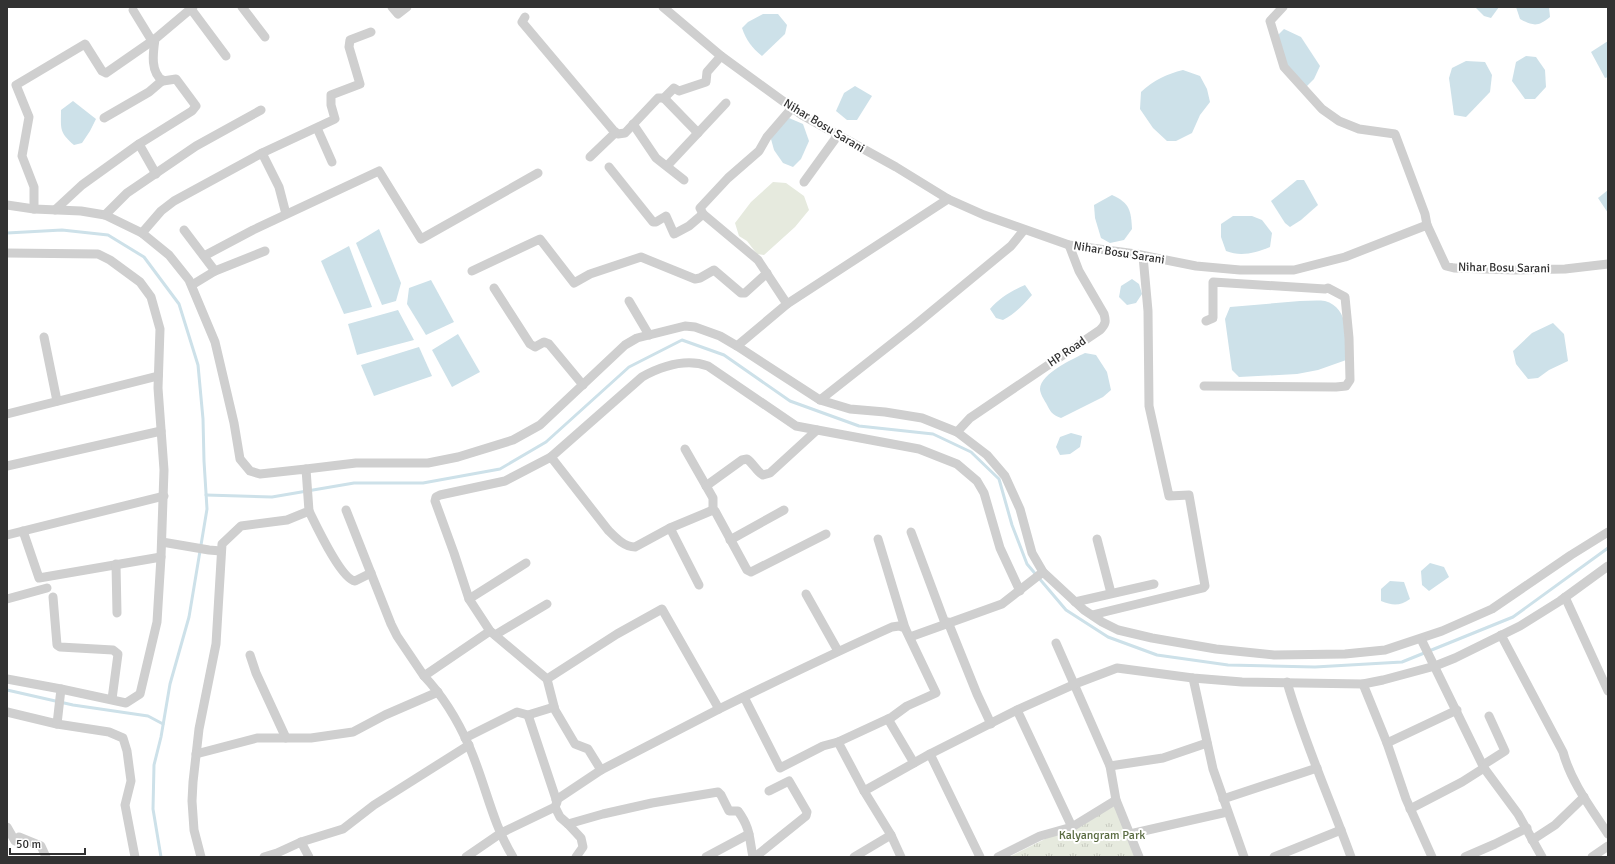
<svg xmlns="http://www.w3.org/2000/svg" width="1615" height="864" font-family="Signika,sans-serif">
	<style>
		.park { fill: url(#park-tufts) }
		.pitch { fill: #e6eade }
		.water { fill: #cde1e9 }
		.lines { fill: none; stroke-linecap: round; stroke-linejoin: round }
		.stream { stroke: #cde1e9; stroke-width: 3 }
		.street { stroke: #cfcfcf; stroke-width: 9 }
		.labels { text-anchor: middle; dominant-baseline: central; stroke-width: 4; stroke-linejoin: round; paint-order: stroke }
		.street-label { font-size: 12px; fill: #323232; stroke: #fff }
		.park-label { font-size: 12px; fill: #596b41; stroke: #fff }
	</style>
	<defs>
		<pattern id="park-tufts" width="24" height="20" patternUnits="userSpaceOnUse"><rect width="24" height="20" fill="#e6eade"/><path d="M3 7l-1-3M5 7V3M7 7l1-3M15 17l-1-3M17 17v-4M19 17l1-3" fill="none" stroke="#c6c9bf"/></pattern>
	</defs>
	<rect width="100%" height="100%" fill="#fff"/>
	<path class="park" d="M1115,804L1137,857H1009Z"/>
	<path class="pitch" d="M773,182L786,183L804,196L809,210L795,227L764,255L757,254L747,241L739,236L735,223L751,202Z"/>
	<g class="water">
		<path d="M1475,7H1499L1491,18L1484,16Z"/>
		<path d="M1516,7H1549L1550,17C1538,27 1533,26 1520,19Z"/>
		<path d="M763,14H778L787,25L785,34L762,56C752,48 746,40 742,28L748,22Z"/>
		<path d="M1284,29L1301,37L1320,66L1314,79L1306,87L1284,62L1278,35Z"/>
		<path d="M1608,41V77L1605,78L1591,52Z"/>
		<path d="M1526,56L1536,57L1545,70L1546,87L1535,99H1525L1512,81L1516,62Z"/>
		<path d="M1466,61L1485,62L1492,75L1490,92L1466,117L1454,115L1449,78L1452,68Z"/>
		<path d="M1183,70L1200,76L1207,89L1210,102L1200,115L1192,133L1176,141H1167L1153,128L1140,109L1141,92C1154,80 1167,74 1183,70Z"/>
		<path d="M855,86L872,96L857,120H847L836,111L844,93Z"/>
		<path d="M73,101L96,119L90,131L82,143L74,145C59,132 61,129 61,110Z"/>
		<path d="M789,118L803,124L809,141L801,159L793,167L783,163L774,150L771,139L778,126Z"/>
		<path d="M1297,180H1304L1318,205L1301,220L1290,227L1285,223L1271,201Z"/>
		<path d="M1608,190V213L1598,198Z"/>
		<path d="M1112,195C1130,203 1131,211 1132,229L1124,240L1110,243L1101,238L1095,218L1094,205Z"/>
		<path d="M1233,216H1252L1262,220L1272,233L1270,247C1255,253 1241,257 1226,251L1221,237V224Z"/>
		<path d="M379,229L401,283L396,301L382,305L356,243Z"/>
		<path d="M349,246L372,307L344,314L321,261Z"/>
		<path d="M1132,279L1139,284L1142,294L1136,303L1127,305L1119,297L1121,286Z"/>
		<path d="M431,280L454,322L426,335L407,304L409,288Z"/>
		<path d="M1025,285L1032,295C1022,306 1016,313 1003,320L996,318L990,309C999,298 1011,291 1025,285Z"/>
		<path d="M1300,301C1308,301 1317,300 1325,301C1350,308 1346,339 1349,359L1318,370L1297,374L1239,377L1232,370L1225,319L1230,307Z"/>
		<path d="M398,310L414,340L357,355L348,324Z"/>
		<path d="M1553,323L1564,334L1568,361L1549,370L1538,378L1528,379L1516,364L1513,351L1532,333Z"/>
		<path d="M458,334L480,372L452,387L432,350Z"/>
		<path d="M419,347L432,376L374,396L361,365Z"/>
		<path d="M1085,353L1096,355L1107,372L1111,390L1103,397L1061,418C1052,415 1050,411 1046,403C1044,400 1040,393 1040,389C1041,373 1073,359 1085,353Z"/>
		<path d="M1071,433L1082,436L1080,447L1070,454L1060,455L1056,447L1060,437Z"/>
		<path d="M1430,563L1444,567L1449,577L1429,591L1422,585L1421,571Z"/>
		<path d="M1390,581L1404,582L1410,599C1400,606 1393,606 1381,601V589Z"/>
	</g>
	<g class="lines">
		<g class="stream">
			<path d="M7,233L62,230L108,235L144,257L179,304L198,365L203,419L204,461L207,509L189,617L170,684L161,737L154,765L153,809L161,857"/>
			<path d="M206,495L272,497L354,483H423L500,469L546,442L629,367L682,340L724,355L790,401L859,426L933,434L971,452L999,479L1012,525L1027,564L1066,610L1108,637L1157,655L1228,665L1315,667L1402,662L1513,617L1608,548"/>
			<path d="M7,690L73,705L148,716L163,724"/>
		</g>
		<g class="street">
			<path d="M242,7L265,37"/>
			<path d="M392,7L398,14L407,7"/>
			<path d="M663,7L721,56L802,115L896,167L948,199L984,215L1069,245L1136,254L1196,266L1240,270H1294L1345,257L1427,225L1446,266L1454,268L1515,270L1565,269L1608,264"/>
			<path d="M1283,7L1270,21L1284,67L1322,109L1339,121L1359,129L1395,134L1425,214L1427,225"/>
			<path d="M191,9L226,56"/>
			<path d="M133,10L152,41"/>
			<path d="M525,17L522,22L613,130L618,134L625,133L658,98H664L674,88L679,91L706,82L707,72L721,56"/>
			<path d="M664,98L698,133"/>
			<path d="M104,118L149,92L163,80"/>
			<path d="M633,124L656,158L684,180"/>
			<path d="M317,128L332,162"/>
			<path d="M262,153L279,187L286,214"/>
			<path d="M590,157L615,133"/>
			<path d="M667,166L726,103"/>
			<path d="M609,167L653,222H656L666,216L674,234L689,226L703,214"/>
			<path d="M156,174L139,144L192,111L196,106L176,79L163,81C150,72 153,53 155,39L193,7"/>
			<path d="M804,182L838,135"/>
			<path d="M7,205L34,209L81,211L105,215L142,233L169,255L189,280L215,342L234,423L240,459L250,471L260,474L306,469L309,511L287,520L241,526L222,544L216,644L199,729L193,782L192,801L194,830L201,857"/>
			<path d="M34,209V187L22,156L29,117L16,85L85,44L102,71L106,73L155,39"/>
			<path d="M55,210L82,185L139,144"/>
			<path d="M105,215L127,193L196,146L261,110"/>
			<path d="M184,230L215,271L192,285"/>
			<path d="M142,233L161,211L174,201L262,153L335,119L331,105V95L360,84L349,47L350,40L371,32"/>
			<path d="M7,253L98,254L110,260L140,282L151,297L160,329L158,388L164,470L161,557L157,622L140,694L126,703L61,689L7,679"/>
			<path d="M204,256L253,230L379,171L421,239L538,173"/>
			<path d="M215,271L265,251"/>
			<path d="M472,271L540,239L574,283L590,274L641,257L695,279L700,278L714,270L741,293H745L767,273"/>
			<path d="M494,288L530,344L535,347L544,342L549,344L583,385"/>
			<path d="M629,301L649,335"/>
			<path d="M787,304L758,260L703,214L700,208L728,178L759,151L767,137L792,108"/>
			<path d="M44,337L57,401"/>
			<path d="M737,346L787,304L948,199"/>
			<path d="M1204,386L1336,387L1346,386L1350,380L1349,338L1345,297L1328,288L1325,289L1213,282V318L1206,321"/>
			<path d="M820,400L914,326L1011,246L1024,230"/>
			<path d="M7,414L158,376"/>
			<path d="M957,432L970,418L1100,330C1106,324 1106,321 1104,314L1079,271L1069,245"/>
			<path d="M685,449L713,498V510"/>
			<path d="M551,457L642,377C662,366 685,358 708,366L796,426L919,449L957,464L977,481L984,493L1000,548L1020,591"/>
			<path d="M7,466L161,431"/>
			<path d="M306,469L356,463H428L458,457L513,440L540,425L625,345L637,338L685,326L695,327L720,336L737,346L820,400L850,409L885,412L922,418L957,432L987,455L1005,476L1020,509L1032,553L1043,572L1084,610L1102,622L1118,630L1152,638L1216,649L1274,655L1345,654L1385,650L1442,631L1492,609L1571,555L1608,532"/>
			<path d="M706,486L742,460L747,459C754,464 756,471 763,475L770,473L817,430"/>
			<path d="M346,510L391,624L397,636L424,676"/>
			<path d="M309,511C316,525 341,579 355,581L371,573"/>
			<path d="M670,528L699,585"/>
			<path d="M23,531L39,578L161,557"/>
			<path d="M911,532L945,623"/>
			<path d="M7,535L164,496"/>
			<path d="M878,539L905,628"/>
			<path d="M1097,539L1111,593"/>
			<path d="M730,540L784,510"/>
			<path d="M162,542L209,550L221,551"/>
			<path d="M116,564L117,613"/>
			<path d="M806,594L838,651"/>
			<path d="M53,597L57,645L60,647L113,650L118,654L112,699"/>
			<path d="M1565,597L1608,691"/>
			<path d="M7,599L47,588"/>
			<path d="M469,599L526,563"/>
			<path d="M1075,602L1154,584"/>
			<path d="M1092,615L1203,588L1205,586L1189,495L1169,496L1149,406L1148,311L1143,256"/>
			<path d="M948,622L977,694L991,724"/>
			<path d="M490,631L424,676C442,695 458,721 469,746C485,782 492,823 513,857"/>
			<path d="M495,635L547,604"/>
			<path d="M1501,635L1563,752C1571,782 1591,808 1608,834"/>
			<path d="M910,637L1002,604L1043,572"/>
			<path d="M1421,639L1484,768L1518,814L1542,857"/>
			<path d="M1056,643L1110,766L1116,800L1139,857"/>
			<path d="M250,655L256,673L286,738"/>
			<path d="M1193,678L1213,769L1244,857"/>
			<path d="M547,679L555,710L575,744L588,749L601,770L719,709"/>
			<path d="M1287,682C1304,742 1330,799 1351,857"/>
			<path d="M1363,684L1387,743L1406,799L1432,857"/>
			<path d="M744,697L780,768L823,746L838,742L892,717L907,706L936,693L905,628L899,626L892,627C834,653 776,681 719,709L662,609L617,634L547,679L490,631L469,599L454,553L435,501L436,497L440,495L505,481L551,457L608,530C615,537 624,547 635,547L670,528L713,510L715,511L747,570L751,572L826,534"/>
			<path d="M1017,710L1075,684L1117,668L1193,678L1242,682L1363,684L1383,680L1435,666L1455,658L1520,626L1560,601L1608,566"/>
			<path d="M7,712L57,724L109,732L123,738L127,751L131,781L125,805L135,857"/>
			<path d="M888,719L914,763"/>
			<path d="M57,724L61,689"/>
			<path d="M465,738L517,712L528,715L554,707"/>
			<path d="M838,742L864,791L891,835L901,857"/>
			<path d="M1387,743L1457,710"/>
			<path d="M196,754L257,738H311L353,732L385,715L438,692"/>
			<path d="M1483,765L1505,751L1489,716"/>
			<path d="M1110,766L1163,758L1207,743"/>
			<path d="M864,791L930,754"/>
			<path d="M1223,799L1317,768"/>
			<path d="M556,800L601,770"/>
			<path d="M555,807L560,817L568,824L603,814L652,803L718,792L721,795L729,811H738C751,829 749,838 753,857"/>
			<path d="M1410,809L1462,782L1484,768"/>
			<path d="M568,824L581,838L583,847L576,857"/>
			<path d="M7,827L15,841L19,837L41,846L46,857"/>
			<path d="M1130,834L1227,812"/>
			<path d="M1532,840L1555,825L1584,797"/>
			<path d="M301,842L309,857"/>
			<path d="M264,857L277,853L301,842L343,829L374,805L469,745"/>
			<path d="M466,857L501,833L555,807L557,802L528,715"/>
			<path d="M706,857L749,834"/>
			<path d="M755,857L806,816L807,812L789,781L769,791"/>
			<path d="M854,857L891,835"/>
			<path d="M980,857L930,754L1017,710L1072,827"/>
			<path d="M998,857L1040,836L1072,827L1116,800"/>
			<path d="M1274,857L1341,830"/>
			<path d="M1465,857L1495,844L1527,828"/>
			<path d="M1592,857L1608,846"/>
		</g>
	</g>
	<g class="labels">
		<g class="street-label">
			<text transform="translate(824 126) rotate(31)">Nihar Bosu Sarani</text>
			<text transform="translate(1119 253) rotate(9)">Nihar Bosu Sarani</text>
			<text transform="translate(1504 268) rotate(1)">Nihar Bosu Sarani</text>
			<text transform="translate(1067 352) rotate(-34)">HP Road</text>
		</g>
		<g class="park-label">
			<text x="1102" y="835">Kalyangram Park</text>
		</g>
	</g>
	<rect width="1615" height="864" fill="none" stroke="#323232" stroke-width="16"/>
	<path d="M10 848v6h75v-6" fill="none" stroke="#323232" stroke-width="2"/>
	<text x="16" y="848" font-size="12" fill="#323232" stroke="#ffffff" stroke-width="3" paint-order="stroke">50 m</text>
</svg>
